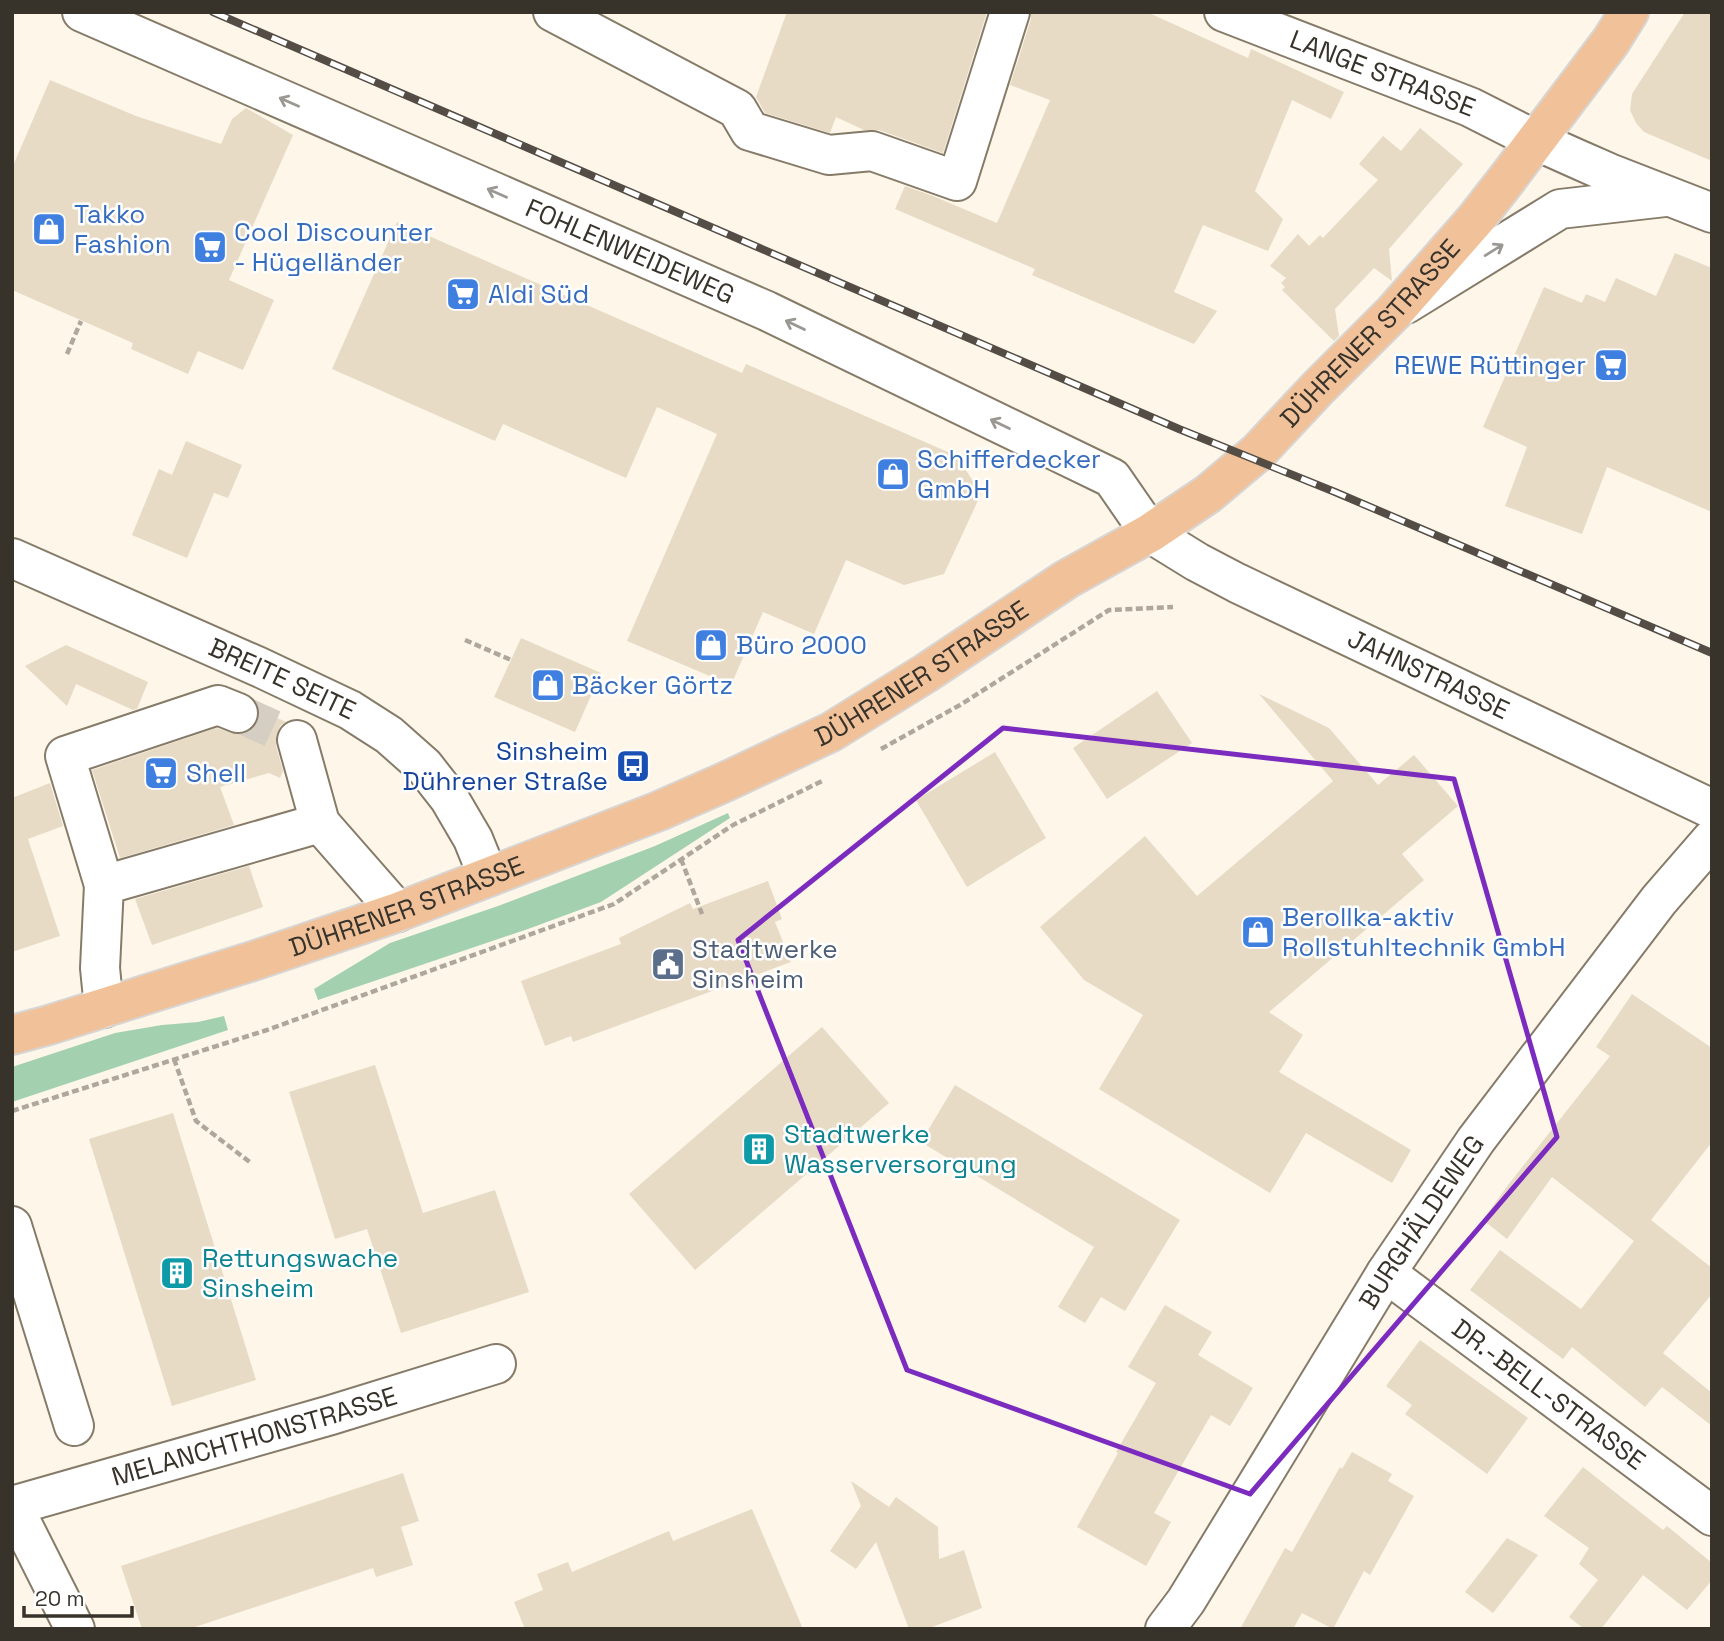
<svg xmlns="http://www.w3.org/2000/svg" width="1724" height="1641" font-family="'Space Grotesk',sans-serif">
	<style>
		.green { fill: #a3d1af }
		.building { fill: #e7dbc6 }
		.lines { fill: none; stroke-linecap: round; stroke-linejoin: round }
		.minor-tunnel { stroke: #d5cfc3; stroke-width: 38; stroke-dasharray: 38 19; stroke-linecap: butt }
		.minor-casing { stroke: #867b68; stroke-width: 42 }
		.major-casing { stroke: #d7d6d4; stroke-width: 42 }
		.path { stroke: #ada79c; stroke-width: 4.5; stroke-dasharray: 7 3.5; stroke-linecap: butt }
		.minor { stroke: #fff; stroke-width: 38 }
		.major { stroke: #f1c19a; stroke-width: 38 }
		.rail-casing { stroke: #534d45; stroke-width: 8 }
		.rail { stroke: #fff; stroke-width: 5; stroke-dasharray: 16; stroke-linecap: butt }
		.oneway { stroke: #9b9894 }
		.marked { fill: none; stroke: #7b2cbf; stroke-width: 5; stroke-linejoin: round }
		.labels { text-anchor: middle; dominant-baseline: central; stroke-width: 5; stroke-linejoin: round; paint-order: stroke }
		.street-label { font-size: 26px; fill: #37322a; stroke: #fff }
		.shop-label { font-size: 26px; fill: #366cbe; stroke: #fff; text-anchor: start }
		.transit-label { font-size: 26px; fill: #164399; stroke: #fff; text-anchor: end }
		.service-label { font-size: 26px; fill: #4e5e75; stroke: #fff; text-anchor: start }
		.culture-label { font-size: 26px; fill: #0d838f; stroke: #fff; text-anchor: start }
	</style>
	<rect width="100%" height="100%" fill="#fdf6e9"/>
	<g class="green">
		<path d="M728,813L730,818L601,902L528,929L318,1000L314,989L390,943L498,906L655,846Z"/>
		<path d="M224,1016L228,1030L12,1102V1067L115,1033L162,1025L198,1022Z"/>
	</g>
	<g class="building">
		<path d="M787,12H987L943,153L879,130H864L836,117L830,133L765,113L756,97Z"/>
		<path d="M1031,12H1147L1248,58L1251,49L1344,92L1331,119L1292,100L1255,191L1283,219L1268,251L1203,225L1174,292L1217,311L1194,344L1032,275L1035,269L895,209L905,186L933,196L997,223L1050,100L1010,85L1031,19Z"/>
		<path d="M1685,12H1712V161L1644,132L1636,123L1630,110L1632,94Z"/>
		<path d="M50,80L136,116L221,144L232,119L246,108L293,135L229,280L274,300L243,370L198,351L188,374L131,349L133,343L12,290V168Z"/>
		<path d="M1420,128L1463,164L1389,249L1392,281L1374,268L1335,309L1339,336L1334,341L1282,290L1285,287L1281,283L1286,278L1270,266L1298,234L1309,246L1320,235L1323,238L1378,180L1359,164L1383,136L1401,151Z"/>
		<path d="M397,222L742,373L746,364L957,456L981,494L944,574L904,585L846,560L814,634L763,612L731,685L627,641L717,434L657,407L626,478L503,424L495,441L332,369Z"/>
		<path d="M1675,253L1712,268V512L1607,467L1582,534L1505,506L1527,447L1483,427L1544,287L1582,303L1586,294L1605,302L1616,278L1656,296Z"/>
		<path d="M186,441L242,465L228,498L214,493L187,558L132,535L159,469L172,475Z"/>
		<path d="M521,638L601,673L575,732L494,697Z"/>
		<path d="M66,645L148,682L137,709L133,710L76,684L67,706L25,666Z"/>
		<path d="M1157,691L1192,743L1107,799L1073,748Z"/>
		<path d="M1259,694L1329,728L1378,785L1414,755L1458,806L1402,854L1424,880L1269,1012L1303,1035L1279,1072L1411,1150L1392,1183L1306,1133L1270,1193L1099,1089L1143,1015L1084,980L1040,927L1145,836L1197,896L1333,781Z"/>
		<path d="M260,710L286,722L281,725L276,735V746L283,771L280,778L269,773L220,787L234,825L120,858L92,770L217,728L231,733L242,734L252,730L258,722Z"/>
		<path d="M995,752L1046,838L967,887L916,800Z"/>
		<path d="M50,783L63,826L28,839L60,936L12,952V798Z"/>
		<path d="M249,866L263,907L152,945L135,899Z"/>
		<path d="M768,881L782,919L775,922L791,962L573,1042L571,1036L545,1046L521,981L621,944L619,938L690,903L693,909Z"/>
		<path d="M1632,994L1712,1048V1142L1651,1220L1712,1268V1294L1663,1353L1712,1393V1426L1662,1387L1645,1407L1572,1347L1563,1359L1470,1290L1500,1250L1581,1309L1634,1241L1552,1177L1507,1239L1483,1220L1508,1185L1610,1056L1596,1047Z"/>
		<path d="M822,1027L889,1103L695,1270L629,1194Z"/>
		<path d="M375,1065L423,1213L495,1190L529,1292L401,1333L367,1229L335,1239L289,1092Z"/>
		<path d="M955,1085L1180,1220L1125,1311L1101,1297L1085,1323L1058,1307L1094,1247L921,1142Z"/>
		<path d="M173,1113L256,1380L172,1406L89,1139Z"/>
		<path d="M1165,1305L1212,1332L1198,1355L1253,1388L1230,1426L1211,1415L1154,1513L1171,1522L1146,1566L1077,1527L1118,1453L1116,1452L1156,1383L1128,1367Z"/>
		<path d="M1420,1340L1528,1418L1487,1474L1405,1414L1412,1405L1386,1386Z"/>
		<path d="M1352,1452L1392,1474L1388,1481L1414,1496L1370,1575L1364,1571L1333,1629L1302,1613L1293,1629H1240L1285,1548L1292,1552L1340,1467L1342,1469Z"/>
		<path d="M1583,1467L1663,1530L1667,1526L1712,1563V1580L1687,1610L1643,1575L1601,1629H1584L1569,1617L1598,1580L1579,1564L1589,1548L1544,1516Z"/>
		<path d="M403,1473L419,1521L401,1527L413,1565L376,1577L373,1568L189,1629H142L121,1566Z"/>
		<path d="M851,1481L889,1507L896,1497L938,1527L939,1559L964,1550L982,1608L927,1629H909L876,1542L856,1569L830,1551L861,1506Z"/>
		<path d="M752,1509L803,1629H525L514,1602L543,1590L537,1574L568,1562L572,1572L669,1531L673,1541Z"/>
		<path d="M1507,1538L1538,1555L1493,1613L1465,1592Z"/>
	</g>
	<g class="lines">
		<path class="minor-tunnel" d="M238,713L297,740"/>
		<g class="minor-casing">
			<g id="minor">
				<path id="s1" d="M82,12L767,311L1112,478L1150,533L1197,562L1237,583L1712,809"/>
				<path d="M553,12L737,109L750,131L829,155L872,151L957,181L1010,12"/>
				<path id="s2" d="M1224,12L1470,107L1537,141L1575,158L1609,173L1712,213"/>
				<path d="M1406,304L1560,209L1665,197"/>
				<path id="s3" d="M12,558L259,667L350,710L389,735L424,766L449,798L473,839L488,876"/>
				<path d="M297,740L320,823"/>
				<path d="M104,885L65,756L218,705L238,713"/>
				<path d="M104,1008L100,968L104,885L320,823L398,912"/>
				<path d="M12,1226L74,1426"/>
				<path id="s4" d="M1386,1273L1712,1516"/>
				<path id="s5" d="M12,1506L331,1415L496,1364"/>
				<path d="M13,1506L75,1629"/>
				<path id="s6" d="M1165,1629L1186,1601L1386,1273L1476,1140L1659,900L1712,839"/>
			</g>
		</g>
		<g class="major-casing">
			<g id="major">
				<path id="s7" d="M12,1035L49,1025L256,960L398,912L659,811L727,781L831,732L926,673L1067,579L1150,533L1208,494L1258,452L1317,389L1394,312L1475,220L1507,179L1611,41L1629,12"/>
			</g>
		</g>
		<g class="path">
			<path d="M67,354L81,321"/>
			<path d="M465,640L511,660"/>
			<path d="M881,749L960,705L1109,610L1173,607"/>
			<path d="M681,859L702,914"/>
			<path d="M174,1059L196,1121L251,1163"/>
			<path d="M12,1111L267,1030L614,904L733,825L824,780"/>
		</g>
		<use href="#minor" class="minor"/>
		<use href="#major" class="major"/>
		<g class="rail-casing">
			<path id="rail" d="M213,12L1179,429L1335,492L1712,653"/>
		</g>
		<use href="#rail" class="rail"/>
	</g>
	<defs><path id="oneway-shaft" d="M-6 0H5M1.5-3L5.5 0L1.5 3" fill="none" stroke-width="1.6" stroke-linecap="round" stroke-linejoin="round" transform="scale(1.75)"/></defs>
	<g class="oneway">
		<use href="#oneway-shaft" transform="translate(289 102) rotate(-156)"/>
		<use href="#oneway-shaft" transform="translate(497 193) rotate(-156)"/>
		<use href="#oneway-shaft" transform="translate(1494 250) rotate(-32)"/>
		<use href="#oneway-shaft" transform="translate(795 325) rotate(-154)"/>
		<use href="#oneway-shaft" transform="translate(1000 424) rotate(-154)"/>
	</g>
	<path class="marked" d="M1003,728L1454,779L1557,1137L1250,1494L907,1370L738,940Z"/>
	<defs>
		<g id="shop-square" transform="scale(1.75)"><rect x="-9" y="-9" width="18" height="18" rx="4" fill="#3f7fe0" stroke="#fff"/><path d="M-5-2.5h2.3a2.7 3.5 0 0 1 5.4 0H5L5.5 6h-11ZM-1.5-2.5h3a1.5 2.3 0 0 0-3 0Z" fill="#fff"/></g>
		<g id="supermarket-square" transform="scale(1.75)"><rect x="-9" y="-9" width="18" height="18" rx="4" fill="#3f7fe0" stroke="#fff"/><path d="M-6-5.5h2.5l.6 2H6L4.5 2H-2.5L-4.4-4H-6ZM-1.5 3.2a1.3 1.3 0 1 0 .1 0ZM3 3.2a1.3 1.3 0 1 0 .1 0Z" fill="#fff"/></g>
		<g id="bus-square" transform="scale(1.75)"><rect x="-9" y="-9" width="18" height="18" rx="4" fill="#1a4fb4" stroke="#fff"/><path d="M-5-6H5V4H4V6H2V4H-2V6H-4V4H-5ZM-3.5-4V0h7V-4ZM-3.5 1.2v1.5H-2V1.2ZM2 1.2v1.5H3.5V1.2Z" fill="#fff"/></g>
		<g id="civic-square" transform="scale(1.75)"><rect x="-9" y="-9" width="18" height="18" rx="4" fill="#5c6f8a" stroke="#fff"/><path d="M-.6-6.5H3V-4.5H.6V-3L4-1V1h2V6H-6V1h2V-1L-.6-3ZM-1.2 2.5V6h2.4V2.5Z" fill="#fff"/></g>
		<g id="building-square" transform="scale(1.75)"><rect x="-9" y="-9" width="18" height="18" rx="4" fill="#0f9aa8" stroke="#fff"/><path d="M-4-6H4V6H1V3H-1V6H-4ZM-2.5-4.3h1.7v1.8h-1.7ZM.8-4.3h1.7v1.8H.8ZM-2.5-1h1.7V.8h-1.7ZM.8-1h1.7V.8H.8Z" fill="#fff"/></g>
	</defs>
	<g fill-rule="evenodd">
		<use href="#shop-square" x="49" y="229"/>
		<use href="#supermarket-square" x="210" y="247"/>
		<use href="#supermarket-square" x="463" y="294"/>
		<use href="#supermarket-square" x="1611" y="365"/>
		<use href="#shop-square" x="893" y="474"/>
		<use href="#shop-square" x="711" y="645"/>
		<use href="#shop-square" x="548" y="685"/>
		<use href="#bus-square" x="633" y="766"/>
		<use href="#supermarket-square" x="161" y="773"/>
		<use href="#shop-square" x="1258" y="932"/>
		<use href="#civic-square" x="668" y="964"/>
		<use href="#building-square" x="759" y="1149"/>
		<use href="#building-square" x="177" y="1273"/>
	</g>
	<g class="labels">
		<g class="street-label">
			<text stroke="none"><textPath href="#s2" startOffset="170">LANGE STRASSE</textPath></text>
			<text stroke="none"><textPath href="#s1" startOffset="598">FOHLENWEIDEWEG</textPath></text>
			<text stroke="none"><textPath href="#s7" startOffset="1549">DÜHRENER STRASSE</textPath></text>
			<text stroke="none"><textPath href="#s7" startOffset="982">DÜHRENER STRASSE</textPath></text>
			<text stroke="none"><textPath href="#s1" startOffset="1510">JAHNSTRASSE</textPath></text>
			<text stroke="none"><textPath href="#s3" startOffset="296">BREITE SEITE</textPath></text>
			<text stroke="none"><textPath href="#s7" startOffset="415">DÜHRENER STRASSE</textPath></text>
			<text stroke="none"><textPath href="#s6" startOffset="481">BURGHÄLDEWEG</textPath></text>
			<text stroke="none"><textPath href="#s4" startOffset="203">DR.-BELL-STRASSE</textPath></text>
			<text stroke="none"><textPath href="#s5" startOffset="252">MELANCHTHONSTRASSE</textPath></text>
		</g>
		<g class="shop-label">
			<text x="74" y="214">Takko<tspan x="74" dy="30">Fashion</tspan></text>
			<text x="234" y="232">Cool Discounter<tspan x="234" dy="30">- Hügelländer</tspan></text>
			<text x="488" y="294">Aldi Süd</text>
			<text x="1586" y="365" text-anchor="end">REWE Rüttinger</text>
			<text x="917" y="459">Schifferdecker<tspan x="917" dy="30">GmbH</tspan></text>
			<text x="736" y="645">Büro 2000</text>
			<text x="572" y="685">Bäcker Görtz</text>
			<text x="186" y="773">Shell</text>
			<text x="1282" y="917">Berollka-aktiv<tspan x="1282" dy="30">Rollstuhltechnik GmbH</tspan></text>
		</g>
		<g class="transit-label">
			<text x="608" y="751">Sinsheim<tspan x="608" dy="30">Dührener Straße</tspan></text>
		</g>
		<g class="service-label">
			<text x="692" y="949">Stadtwerke<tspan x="692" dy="30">Sinsheim</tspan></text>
		</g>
		<g class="culture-label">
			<text x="784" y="1134">Stadtwerke<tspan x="784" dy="30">Wasserversorgung</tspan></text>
			<text x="202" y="1258">Rettungswache<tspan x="202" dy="30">Sinsheim</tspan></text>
		</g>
	</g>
	<rect width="1724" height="1641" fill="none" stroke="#37322a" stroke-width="28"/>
	<path d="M24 1606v10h108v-10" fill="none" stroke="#37322a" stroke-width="3.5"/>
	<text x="35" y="1606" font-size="21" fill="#37322a" stroke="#ffffff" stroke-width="5" paint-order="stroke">20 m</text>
</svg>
